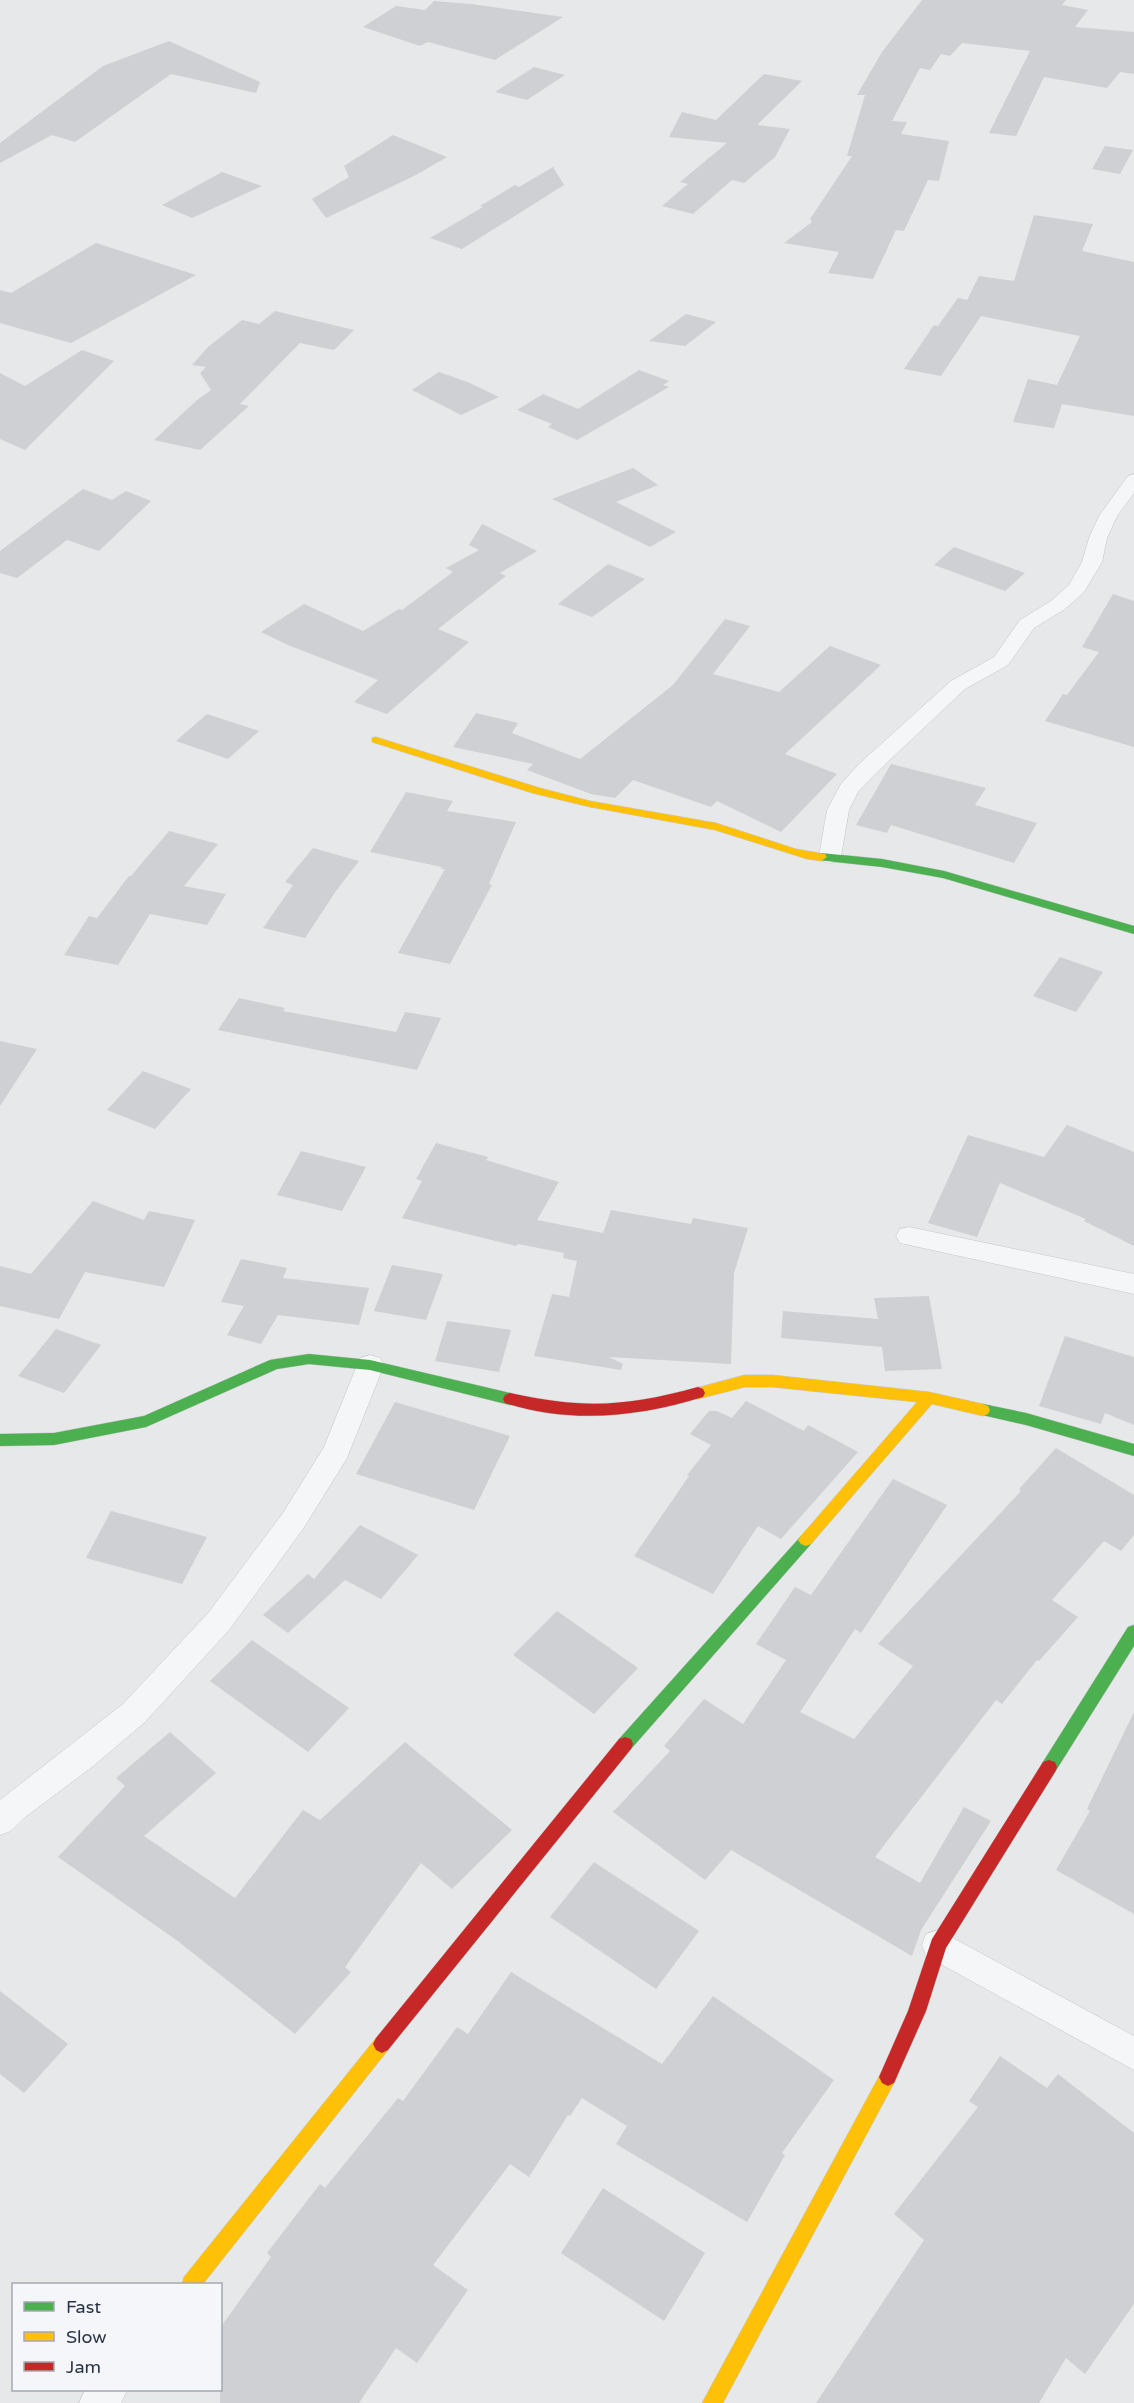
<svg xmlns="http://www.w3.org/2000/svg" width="1134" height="2403" font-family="'Varela Round',sans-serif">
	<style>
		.building { fill: #ced0d3 }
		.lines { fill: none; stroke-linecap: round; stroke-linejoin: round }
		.street-casing { stroke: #c4c6c8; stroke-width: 1 }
		.fast-casing { stroke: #c4c6c8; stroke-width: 1 }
		.slow-casing { stroke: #c4c6c8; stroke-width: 1 }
		.jam-casing { stroke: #c4c6c8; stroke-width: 1 }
		.street { fill: #f5f6f7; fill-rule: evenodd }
		.fast { fill: #4caf50; fill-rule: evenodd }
		.slow { fill: #ffc107; fill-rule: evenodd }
		.jam { fill: #c62828; fill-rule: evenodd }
	</style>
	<rect width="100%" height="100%" fill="#e6e8ea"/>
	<g class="building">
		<path d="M922,0H1066L1062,5L1088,10L1075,27L1134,32V74L1120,72L1107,88L1044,77L1016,136L989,133L1030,51L962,43L950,56L941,54L930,70L920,68L892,121L907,122L901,134L949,141L939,181L928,180L904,231L896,230L873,279L828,273L839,252L784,243L812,222L810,219L852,156H847L865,95H857L882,52Z"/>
		<path d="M434,1L471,4L563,17L495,60L428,42L420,46L363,27L396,6L425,10Z"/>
		<path d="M169,41L260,82L256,93L171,74L75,142L52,135L0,163V143L103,66Z"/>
		<path d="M534,67L565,75L527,100L495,92Z"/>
		<path d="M764,74L802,81L757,125L790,129L775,157L744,183L732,180L693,214L662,206L688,184L680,182L727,143L669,137L682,112L716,120Z"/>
		<path d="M393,135L447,157L416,175L326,218L312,199L349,177L344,166Z"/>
		<path d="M1105,146L1133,150L1120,174L1092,169Z"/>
		<path d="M553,167L564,185L462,249L430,238L483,207L480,206L515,185L519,187Z"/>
		<path d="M222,172L262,186L192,218L162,205Z"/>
		<path d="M1034,215L1093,224L1082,251L1134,262V416L1062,404L1054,428L1013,422L1028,379L1057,385L1080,336L981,316L941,376L904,369L934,325L938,326L958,298L967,300L979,276L1014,281Z"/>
		<path d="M96,243L196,275L71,343L0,323V290L11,293Z"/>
		<path d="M275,311L354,330L334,350L300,343L240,404L249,406L200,450L154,440L197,400L211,390L200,373L206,367L192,365L208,347L242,320L259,324Z"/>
		<path d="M686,314L716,322L685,346L649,341Z"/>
		<path d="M82,350L114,361L25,450L0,439V373L25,386Z"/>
		<path d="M639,370L669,381L663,385L669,387L577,440L548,427L552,424L517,410L543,394L578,409Z"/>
		<path d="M439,372L470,383L499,397L461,415L412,390Z"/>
		<path d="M633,468L658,485L616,502L676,532L650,547L552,499Z"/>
		<path d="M83,489L112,500L126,491L151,501L99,551L67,540L17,578L0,573V551Z"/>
		<path d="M482,524L537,551L500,573L506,576L438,629L469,642L387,714L354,702L378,680L288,645L261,632L304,604L363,631L399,609L402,610L453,572L446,568L479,550L469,545Z"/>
		<path d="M954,547L1025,573L1005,591L934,565Z"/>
		<path d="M608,564L645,579L592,617L558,604Z"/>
		<path d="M1113,594L1134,601V747L1045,721L1063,694L1067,695L1099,652L1082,647Z"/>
		<path d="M725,619L750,626L713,674L779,692L830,646L881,665L785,754L837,774L781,832L717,801L711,807L633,780L615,798L591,794L527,770L533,764L453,747L476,713L518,723L512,733L580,759L673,685Z"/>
		<path d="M207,714L259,731L228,759L176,741Z"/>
		<path d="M891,764L986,788L975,805L1037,823L1014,863L891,825L887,833L856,825Z"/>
		<path d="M406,792L453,801L447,811L516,822L489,884L492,885L450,964L398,953L445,869H441L442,867L370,852Z"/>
		<path d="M169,831L218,844L184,886L226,894L207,925L150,914L118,965L64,955L89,916L97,918L129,876H131Z"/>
		<path d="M313,848L359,861L336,891L305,938L263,928L293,885L285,882Z"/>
		<path d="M1060,957L1103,972L1076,1012L1033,996Z"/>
		<path d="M239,998L285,1008L283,1011L396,1032L405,1012L441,1018L417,1070L218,1030Z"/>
		<path d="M0,1041L37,1049L0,1106Z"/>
		<path d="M143,1071L191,1089L155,1129L107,1110Z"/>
		<path d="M1067,1125L1134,1152V1246L1084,1221L1086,1219L1000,1183L977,1237L928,1223L968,1135L1044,1157Z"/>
		<path d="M436,1143L488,1157L486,1160L559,1182L537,1220L603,1233L611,1210L691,1224L693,1218L748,1228L734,1273L731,1364L609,1357L623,1364L621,1370L534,1356L552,1294L569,1297L577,1261L563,1258L564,1253L518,1244L516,1246L402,1218L422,1181L416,1179Z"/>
		<path d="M301,1151L366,1167L342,1211L277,1195Z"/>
		<path d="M93,1201L144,1220L149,1211L195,1220L164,1287L85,1272L59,1319L0,1306V1266L31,1274Z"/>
		<path d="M241,1259L287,1268L283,1278L369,1288L359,1325L278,1315L261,1344L227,1335L244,1306L221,1302Z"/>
		<path d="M392,1265L443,1274L426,1320L374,1311Z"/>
		<path d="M929,1296L942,1369L885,1371L882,1347L781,1338L783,1311L878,1319L874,1298Z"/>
		<path d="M447,1321L511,1330L499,1372L435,1361Z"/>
		<path d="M56,1329L101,1345L64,1393L18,1376Z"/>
		<path d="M1065,1336L1134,1357V1425L1105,1413L1101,1424L1039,1406Z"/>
		<path d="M746,1401L804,1431L808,1425L858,1452L781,1539L758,1526L713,1594L634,1556L689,1476L687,1475L711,1445L690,1434L709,1411H717L732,1418Z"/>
		<path d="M395,1402L510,1436L474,1510L356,1474Z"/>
		<path d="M1056,1448L1134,1495V1535L1121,1551L1104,1541L1052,1600L1078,1617L1039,1661L1037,1660L1002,1704L996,1700L875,1857L920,1883L964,1807L991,1821L921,1930L912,1956L731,1850L705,1880L613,1812L670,1751L664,1746L704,1699L743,1724L786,1660L756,1644L795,1587L811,1595L893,1479L947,1505L861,1633L855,1629L800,1712L854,1739L913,1666L878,1644L1021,1491L1019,1489Z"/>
		<path d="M111,1511L207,1537L182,1584L86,1558Z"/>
		<path d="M360,1525L418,1555L381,1599L345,1580L288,1633L263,1615L308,1574L314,1579Z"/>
		<path d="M557,1611L638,1668L594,1714L513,1655Z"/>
		<path d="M252,1640L349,1708L308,1752L210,1681Z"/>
		<path d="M1134,1712V1914L1056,1870L1090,1811L1087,1809Z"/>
		<path d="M170,1732L216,1773L144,1836L235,1898L303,1810L320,1820L405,1742L512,1830L452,1889L421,1863L345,1967L351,1972L295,2034L179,1942L58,1857L125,1786L116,1778Z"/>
		<path d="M594,1862L699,1931L656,1989L550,1917Z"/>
		<path d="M511,1972L662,2064L713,1996L834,2080L782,2153L785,2155L747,2222L616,2144L627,2126L582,2098L570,2116L568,2115L529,2177L510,2164L433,2265L468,2290L417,2363L396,2348L359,2403H220V2328L271,2257L267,2253L320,2184L325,2188L398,2098L403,2101L457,2027L468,2034Z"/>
		<path d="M0,1991L68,2044L24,2093L0,2074Z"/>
		<path d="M1000,2056L1047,2088L1058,2074L1134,2133V2304L1085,2374L1066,2358L1039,2403H816L924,2240L894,2214L978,2107L969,2101Z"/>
		<path d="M603,2188L705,2253L664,2321L561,2253Z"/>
	</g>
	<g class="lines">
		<g class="street-casing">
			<g id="street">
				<path d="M1134,474V493L1117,516L1107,538L1102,562L1084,592L1065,609L1034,628L1008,665L965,689L875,774L858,792L849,810L841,856L838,861L830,863L822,861L819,856L827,810L841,784L859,764L951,681L994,657L1020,620L1051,601L1069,585L1082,562L1089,538L1099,516L1128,476Z"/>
				<path d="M909,1227L1134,1274V1294L900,1243L896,1236L900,1229Z"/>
				<path d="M370,1355L380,1358L384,1365L347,1458L303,1529L229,1630L145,1722L92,1767L24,1818L11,1831L0,1835V1800L123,1704L209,1612L283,1513L324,1447L360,1358Z"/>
				<path d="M938,1930L1134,2036V2070L926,1956L922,1945L926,1934Z"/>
				<path d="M85,2390H127L121,2403H79Z"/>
			</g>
		</g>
		<g class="fast-casing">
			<g id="fast">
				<path d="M821,853L882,859L944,871L1134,926V934L943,878L882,867L817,860L815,857L817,854Z"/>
				<path d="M309,1354L370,1360L510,1393L515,1395L517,1399L515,1403L510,1405L370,1370L309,1364L277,1369L146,1427L54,1445L0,1446V1434L54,1433L144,1416L270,1360Z"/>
				<path d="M983,1404L1026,1413L1134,1444V1456L1026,1425L978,1414L976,1410L978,1406Z"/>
				<path d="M806,1534L811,1536L814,1540L811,1544L631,1749L625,1751L619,1749L617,1744L619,1739L801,1536Z"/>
				<path d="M1134,1625V1646L1055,1772L1049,1774L1043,1772L1041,1767L1043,1762L1128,1627Z"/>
			</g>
		</g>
		<g class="slow-casing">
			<g id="slow">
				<path d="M376,737L540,788L590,801L716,823L796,849L825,854L827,857L821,861L807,859L715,830L590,807L532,793L372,742V738Z"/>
				<path d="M745,1375H772L929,1392L983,1404L988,1406L990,1410L988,1414L983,1416L932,1404L811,1544L806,1546L801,1544L798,1540L801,1536L917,1402L772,1387H745L698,1399L693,1397L691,1393L693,1389Z"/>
				<path d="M382,2035L388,2038L391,2044L388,2050L203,2284H182L184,2277L376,2038Z"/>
				<path d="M888,2068L894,2071L897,2077L894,2083L723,2403H702L882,2071Z"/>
			</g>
		</g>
		<g class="jam-casing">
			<g id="jam">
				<path d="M698,1387L703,1389L705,1393L703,1397C639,1417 570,1424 505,1403L503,1399L505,1395L510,1393C584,1409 625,1407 698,1387Z"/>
				<path d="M625,1737L631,1739L633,1744L631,1749L388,2050L382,2053L376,2050L373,2044L376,2038L619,1739Z"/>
				<path d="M1049,1760L1055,1762L1057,1767L1055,1772L946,1948L926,2011L894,2083L888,2086L882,2083L879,2077L908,2011L932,1939L1043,1762Z"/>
			</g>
		</g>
		<use href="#street" class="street"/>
		<use href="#fast" class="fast"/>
		<use href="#slow" class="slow"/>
		<use href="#jam" class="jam"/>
	</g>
	<rect x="12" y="2283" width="210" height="108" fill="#f4f6f9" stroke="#a4a8b1" stroke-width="1.5"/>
	<rect x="24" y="2302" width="30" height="9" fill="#4caf50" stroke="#a4a8b1" stroke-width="1.5"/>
	<text x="66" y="2313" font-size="18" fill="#2b3445">Fast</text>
	<rect x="24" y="2332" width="30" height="9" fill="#ffc107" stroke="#a4a8b1" stroke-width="1.5"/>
	<text x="66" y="2343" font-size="18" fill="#2b3445">Slow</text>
	<rect x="24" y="2362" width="30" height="9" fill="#c62828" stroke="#a4a8b1" stroke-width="1.5"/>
	<text x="66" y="2373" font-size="18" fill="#2b3445">Jam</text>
</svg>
